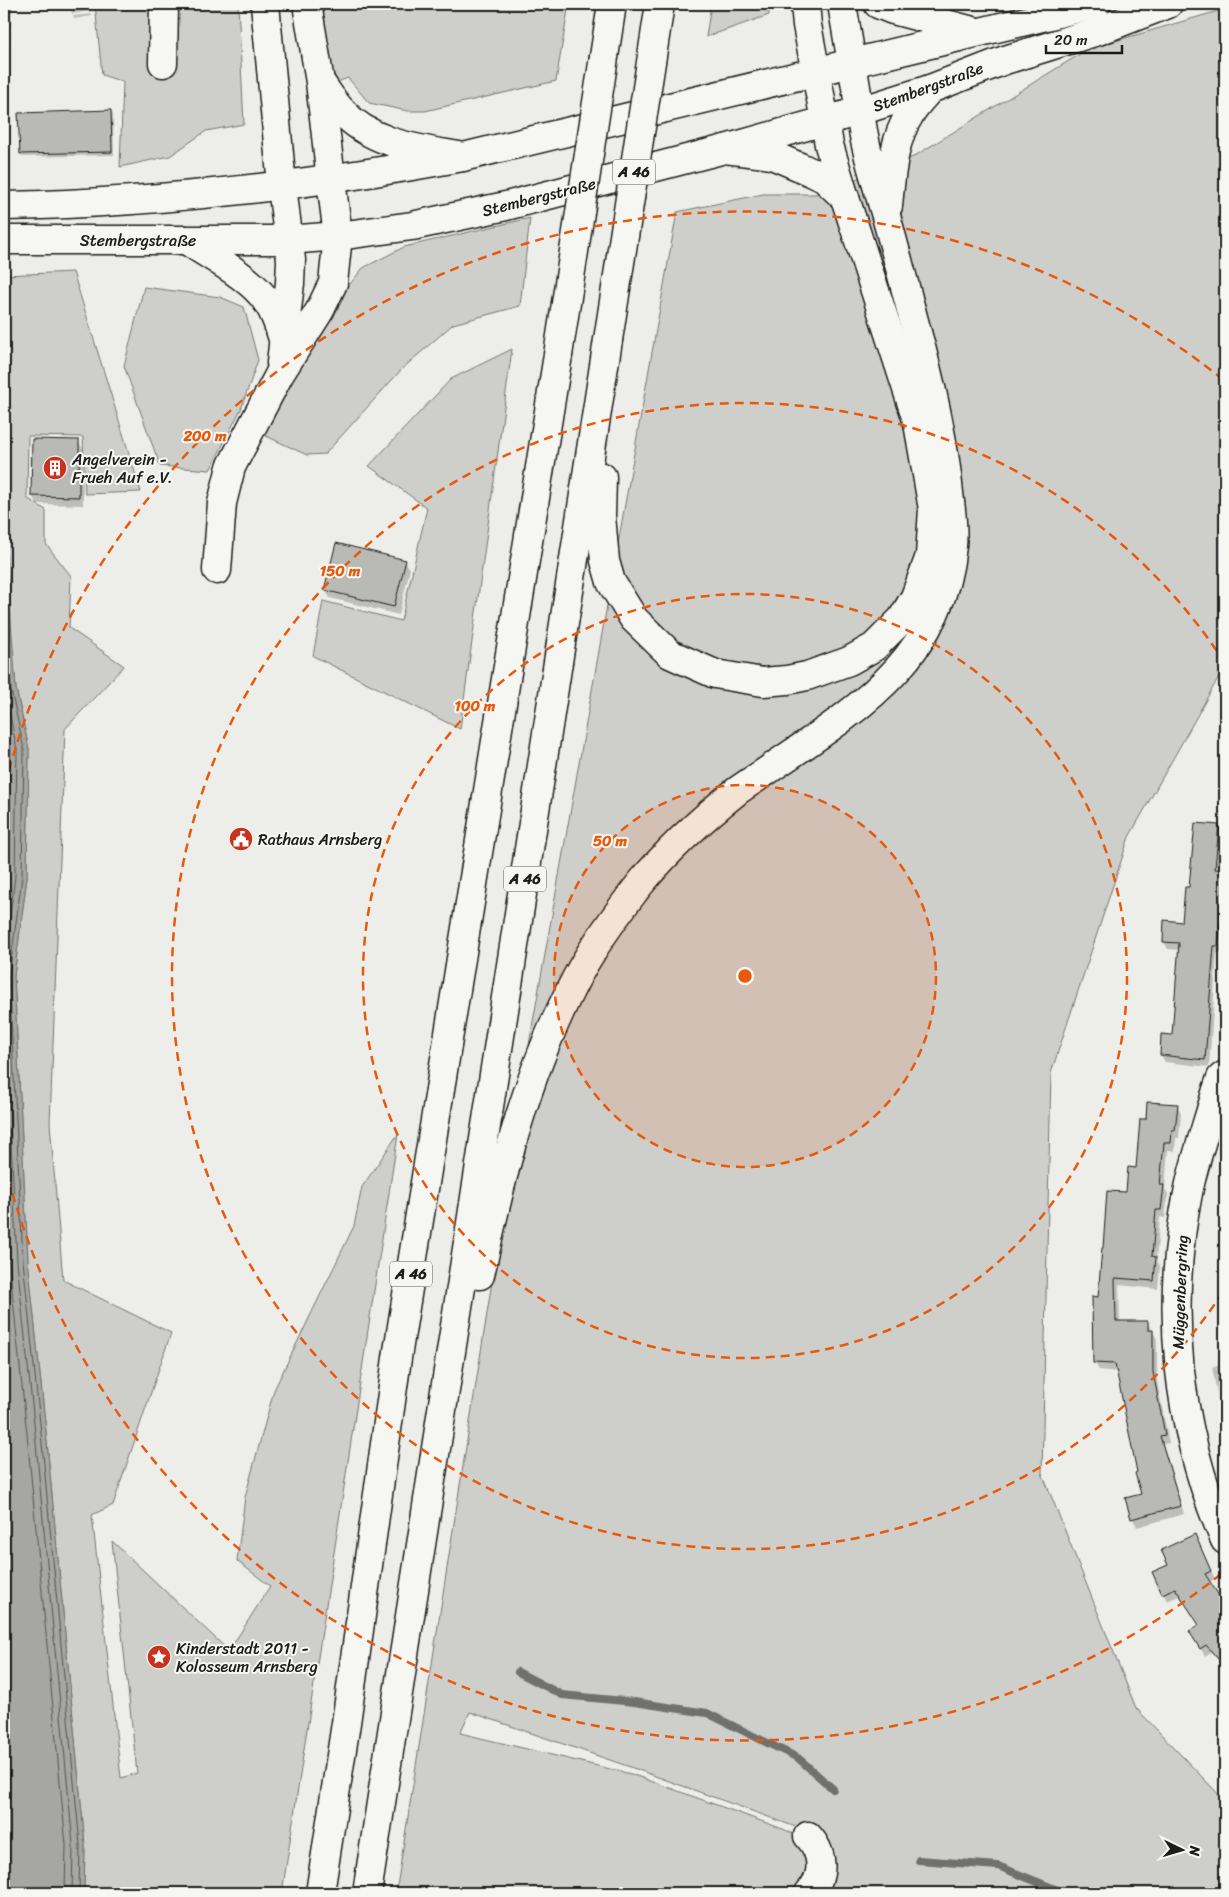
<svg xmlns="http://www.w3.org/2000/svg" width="1229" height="1897" font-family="Sriracha,sans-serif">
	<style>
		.green { fill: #cececb; stroke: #757574 }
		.water { fill: #a6a6a3; stroke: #6f6f6d }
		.shadow { fill: #0003 }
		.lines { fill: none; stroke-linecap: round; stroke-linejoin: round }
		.shore { stroke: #535352; stroke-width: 1 }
		.stream { stroke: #6f6f6d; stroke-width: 8 }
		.building { fill: #b9b9b6; stroke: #1c1c1c }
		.street-casing { stroke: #1c1c1c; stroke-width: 31 }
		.secondary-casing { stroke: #1c1c1c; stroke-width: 31 }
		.highway-casing { stroke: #1c1c1c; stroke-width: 31 }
		.street { stroke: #f6f6f2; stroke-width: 28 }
		.secondary { stroke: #f6f6f2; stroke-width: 28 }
		.highway { stroke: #f6f6f2; stroke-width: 28 }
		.highway-bridge-casing { stroke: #1c1c1c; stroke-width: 31; stroke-linecap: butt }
		.highway-bridge { stroke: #f6f6f2; stroke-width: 28 }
		.ring { fill: none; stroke: #e8590c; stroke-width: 2.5; stroke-dasharray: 9 6 }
		.labels { text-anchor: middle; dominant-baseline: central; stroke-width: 4; stroke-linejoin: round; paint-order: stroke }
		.shield { fill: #f6f6f2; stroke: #5d5d5c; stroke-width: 1 }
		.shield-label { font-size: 15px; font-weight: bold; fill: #1c1c1c }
		.street-label { font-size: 16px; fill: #1c1c1c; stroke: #f6f6f2 }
		.poi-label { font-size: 16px; fill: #1c1c1c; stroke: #f6f6f2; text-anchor: start }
		.centre { fill: #e8590c; stroke: #f6f6f2; stroke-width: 2.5 }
		.ring-label { font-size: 15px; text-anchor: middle; font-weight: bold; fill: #e8590c; stroke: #f6f6f2; stroke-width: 4; stroke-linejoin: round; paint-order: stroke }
	</style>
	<rect width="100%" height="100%" fill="#edede9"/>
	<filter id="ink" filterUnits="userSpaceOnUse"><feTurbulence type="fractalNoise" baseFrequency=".02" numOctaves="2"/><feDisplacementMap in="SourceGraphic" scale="10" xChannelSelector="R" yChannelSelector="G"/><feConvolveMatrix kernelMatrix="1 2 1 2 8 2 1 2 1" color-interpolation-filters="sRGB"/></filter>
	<g filter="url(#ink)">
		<g class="green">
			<path d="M4,4H15L11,9L5,83L8,172H4Z"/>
			<path d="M95,4H238L244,124L206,131L170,156L120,167L123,82L102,75Z"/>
			<path d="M319,4H569L556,81L425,111H408L369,103L348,78L337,82L329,63Z"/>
			<path d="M711,4H769V15L706,37Z"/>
			<path d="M1225,9V666L1129,837L1051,1073L1042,1473L1136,1708L1225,1801V1893H815C833,1871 823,1850 807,1831L633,1768L470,1712L460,1733L631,1774L783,1829C793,1834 804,1837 811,1845C821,1856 817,1883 803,1891C799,1892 794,1892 791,1893H396L531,1033L677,212L763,194H816L913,157L1088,49Z"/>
			<path d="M530,218L520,306L453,324L402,369L325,454L307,455L264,435L332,306L363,268L404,247Z"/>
			<path d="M73,272L141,492L85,494L83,437L28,436L27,498L46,510V544L71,576L69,628L124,666L65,729L50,1123L63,1280L171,1333L113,1505L92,1515L121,1778L137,1773L112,1541L229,1651L270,1586L237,1561L245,1497L274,1390L354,1226L362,1187L398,1134L282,1893H84L85,1845L46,1432L28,1260L14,976L27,877L29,749L16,689L6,569L4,526V275Z"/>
			<path d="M144,287L220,297L244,307L258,360L241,409L210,470L160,466L124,366Z"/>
			<path d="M512,349L460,729L313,656L323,601L401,621L427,508L369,466L451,379Z"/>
		</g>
		<path class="water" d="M4,526L16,689L29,749L27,877L14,976L28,1260L46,1432L85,1845L84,1893H4Z"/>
		<g class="shadow">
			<path d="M71,4H90L91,11L72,14Z"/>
			<path d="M92,14V16L74,19L73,16Z"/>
			<path d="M111,111L113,115L114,155L23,157L21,153Z"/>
			<path d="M78,441L83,449V505L37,504L32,496Z"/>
			<path d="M405,561L410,569L399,615L330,598L325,590Z"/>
			<path d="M1218,826L1222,833L1219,870L1223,871L1225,875V914L1222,953H1217L1209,1067L1165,1062L1161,1055L1173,1036L1180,950L1168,949L1164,942L1184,923L1190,888Z"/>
			<path d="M1177,1105L1181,1113L1179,1138H1176L1175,1151L1168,1150L1165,1189L1168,1194L1165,1218L1160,1217L1156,1260L1160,1266L1158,1289L1119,1285L1120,1323L1147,1322L1157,1339V1381L1169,1443L1163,1444L1184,1514L1137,1527L1133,1519L1127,1499L1142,1495L1118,1372L1099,1370L1094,1362L1099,1298L1128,1194L1137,1169L1147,1121Z"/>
			<path d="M1225,1364V1424L1222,1419L1212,1367Z"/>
			<path d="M1199,1544L1215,1579L1209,1582L1225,1608V1668L1211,1652L1205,1656L1191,1632L1200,1626L1181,1595L1167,1601L1163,1593L1169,1566Z"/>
		</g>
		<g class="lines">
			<g class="shore">
				<path d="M4,603L11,690L24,749L22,877L9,976L23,1260L41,1433L80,1845L79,1893"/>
				<path d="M4,675L5,691L17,750L15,876L4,966"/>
				<path d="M4,721L10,751L8,876L4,908"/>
				<path d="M4,1002L17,1261L35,1433L73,1845L72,1893"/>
				<path d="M4,1154L9,1261L27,1434L66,1845L65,1893"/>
			</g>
			<g class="stream">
				<path d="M518,1672L562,1695L634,1702L707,1713L798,1758L833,1789"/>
				<path d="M919,1860L998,1866L1065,1893"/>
			</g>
		</g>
		<g class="building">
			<path d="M111,110L112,152L20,154L18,113Z"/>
			<path d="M32,439L79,440V497L31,496Z"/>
			<path d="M336,543L406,560L394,607L324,590Z"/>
			<path d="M1195,823L1219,825L1215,869L1223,870L1224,882L1218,946H1214L1205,1060L1160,1055L1161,1034L1172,1035L1179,943L1163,942L1164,920L1182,922L1185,887H1189Z"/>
			<path d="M1147,1102L1178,1104L1175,1130H1172L1171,1143H1164L1160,1185H1164L1161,1210H1156L1152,1256L1156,1257L1154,1281L1115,1278L1116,1321H1148V1330H1153V1372L1165,1435L1160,1436L1181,1506L1131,1519L1125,1498L1141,1494L1135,1473L1137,1472L1115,1364L1093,1363L1092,1296L1098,1297L1102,1248H1103L1107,1191L1126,1192L1128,1167L1136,1168L1140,1119H1146Z"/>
			<path d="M1195,1534L1211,1571L1205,1574L1225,1605V1667L1206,1645L1200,1649L1189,1631L1199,1625L1175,1588L1162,1594L1152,1572L1168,1565L1161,1550Z"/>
		</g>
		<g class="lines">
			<g class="street-casing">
				<g id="street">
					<path d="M163,63L164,4"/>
					<path d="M186,240C208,255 244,274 261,294C273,307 278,323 283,339"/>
					<path d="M281,363L290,283L291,260L282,186"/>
					<path d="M217,570L222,503L231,467L279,375L320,310L333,283L338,236L331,180"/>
					<path d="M1225,1075L1221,1078L1216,1093C1207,1125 1196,1156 1189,1188C1164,1307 1177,1430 1225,1540"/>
					<path d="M808,1836C823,1852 826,1876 809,1893"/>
				</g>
			</g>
			<g class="secondary-casing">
				<g id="secondary">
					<path d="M805,4L807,25L825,121"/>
					<path d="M842,4L860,111"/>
					<path d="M878,4L893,10L973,31"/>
					<path d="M4,206C158,203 311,185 463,157L1096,4"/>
					<path d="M4,240H288L338,236L412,226L506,206L725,149L860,111L930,89L1005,60L1098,31L1168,4"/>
				</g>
			</g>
			<g class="highway-casing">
				<g id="highway">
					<path d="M265,4L282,186"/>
					<path d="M307,4L320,82L331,180"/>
					<path d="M604,57L612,4"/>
					<path d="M321,83C328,93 334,103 342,111C372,145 421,149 463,157"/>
					<path d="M725,149L772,155L800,167L824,178L845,198"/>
					<path d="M888,206C891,175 893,140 910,114C915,105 923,97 930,89"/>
					<path d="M602,477L601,516L605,561L611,582L634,619L670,654L715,674L763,682L787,680L807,676L849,661L874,647L902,619L915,597L930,556L933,509L918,423L845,198L829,145L825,121"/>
					<path d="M480,1275C499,1187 520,1098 558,1016C567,996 577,975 589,956C604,931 622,907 640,884C668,850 703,818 737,791C748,783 760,776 771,768C856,710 941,660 952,546C954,528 951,511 949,493C944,443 934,396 921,347C909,303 898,259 886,216C876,181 864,147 860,111"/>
					<path d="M320,1893L346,1723L398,1351L558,355"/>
					<path d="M367,1893L608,340"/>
				</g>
			</g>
			<use href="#street" class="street"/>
			<use href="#secondary" class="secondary"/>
			<use href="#highway" class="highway"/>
			<g class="highway-bridge-casing">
				<g id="highway-bridge">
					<path d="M608,340L660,4"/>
					<path d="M558,355L604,57"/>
				</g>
			</g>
			<use href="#highway-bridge" class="highway-bridge"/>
		</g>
	</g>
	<circle cx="745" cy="976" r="191" fill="#e8590c" fill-opacity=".12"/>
	<g class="ring">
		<circle cx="745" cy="976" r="191"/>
		<circle cx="745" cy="976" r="382"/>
		<path d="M1223 1292A573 573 0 1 1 1223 660"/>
		<path d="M1221 1574A764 764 0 0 1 5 1167M5 785A764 764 0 0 1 1221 378"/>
	</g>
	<defs>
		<g id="building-disc" transform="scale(1.25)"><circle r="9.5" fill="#c8321e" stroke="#f6f6f2"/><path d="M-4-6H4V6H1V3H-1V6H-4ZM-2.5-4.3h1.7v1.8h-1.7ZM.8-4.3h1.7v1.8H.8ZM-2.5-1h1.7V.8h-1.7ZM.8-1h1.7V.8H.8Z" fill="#fff"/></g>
		<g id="civic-disc" transform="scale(1.25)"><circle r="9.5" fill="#c8321e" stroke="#f6f6f2"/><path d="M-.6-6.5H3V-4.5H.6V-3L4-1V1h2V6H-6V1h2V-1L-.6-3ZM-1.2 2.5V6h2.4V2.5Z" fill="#fff"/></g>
		<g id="sight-disc" transform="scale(1.25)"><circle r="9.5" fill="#c8321e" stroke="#f6f6f2"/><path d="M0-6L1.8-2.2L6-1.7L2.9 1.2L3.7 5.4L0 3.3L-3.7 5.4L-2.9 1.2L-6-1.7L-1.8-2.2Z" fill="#fff"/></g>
	</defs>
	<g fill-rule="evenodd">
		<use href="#building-disc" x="55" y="468"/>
		<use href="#civic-disc" x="241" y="839"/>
		<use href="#sight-disc" x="159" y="1657"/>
	</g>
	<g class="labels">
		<g class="shield">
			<rect x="613" y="159.5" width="42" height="25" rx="4"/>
			<rect x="504" y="866.5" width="42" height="25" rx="4"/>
			<rect x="390" y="1261.5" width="42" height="25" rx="4"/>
		</g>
		<g class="shield-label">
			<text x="634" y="172">A 46</text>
			<text x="525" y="879">A 46</text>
			<text x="411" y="1274">A 46</text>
		</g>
		<g class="street-label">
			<text transform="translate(928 87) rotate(-20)">Stembergstraße</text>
			<text transform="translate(539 197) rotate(-14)">Stembergstraße</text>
			<text x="138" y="240">Stembergstraße</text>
			<text transform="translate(1180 1292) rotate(-88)">Müggenbergring</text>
		</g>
		<g class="poi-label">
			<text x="72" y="459">Angelverein -<tspan x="72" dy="18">Frueh Auf e.V.</tspan></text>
			<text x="258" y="839">Rathaus Arnsberg</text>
			<text x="176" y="1648">Kinderstadt 2011 -<tspan x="176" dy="18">Kolosseum Arnsberg</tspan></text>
		</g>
	</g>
	<circle cx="745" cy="976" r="8" class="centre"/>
	<g class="ring-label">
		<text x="205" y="441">200 m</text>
		<text x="340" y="576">150 m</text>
		<text x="475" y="711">100 m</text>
		<text x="610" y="846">50 m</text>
	</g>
	<rect width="1229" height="1897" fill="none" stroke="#f6f6f2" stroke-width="20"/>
	<rect x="10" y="10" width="1209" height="1877" fill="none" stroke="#1c1c1c" stroke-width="2" filter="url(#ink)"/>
	<g transform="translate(1182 1850) rotate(95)" stroke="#f6f6f2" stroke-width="4" paint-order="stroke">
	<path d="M0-4L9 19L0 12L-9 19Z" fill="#1c1c1c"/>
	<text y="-8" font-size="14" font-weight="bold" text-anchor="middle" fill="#1c1c1c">N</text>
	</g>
	<path d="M1046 45v8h76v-8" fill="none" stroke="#1c1c1c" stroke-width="2.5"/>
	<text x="1054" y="45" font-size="15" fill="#1c1c1c" stroke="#f6f6f2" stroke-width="4" paint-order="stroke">20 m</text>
</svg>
